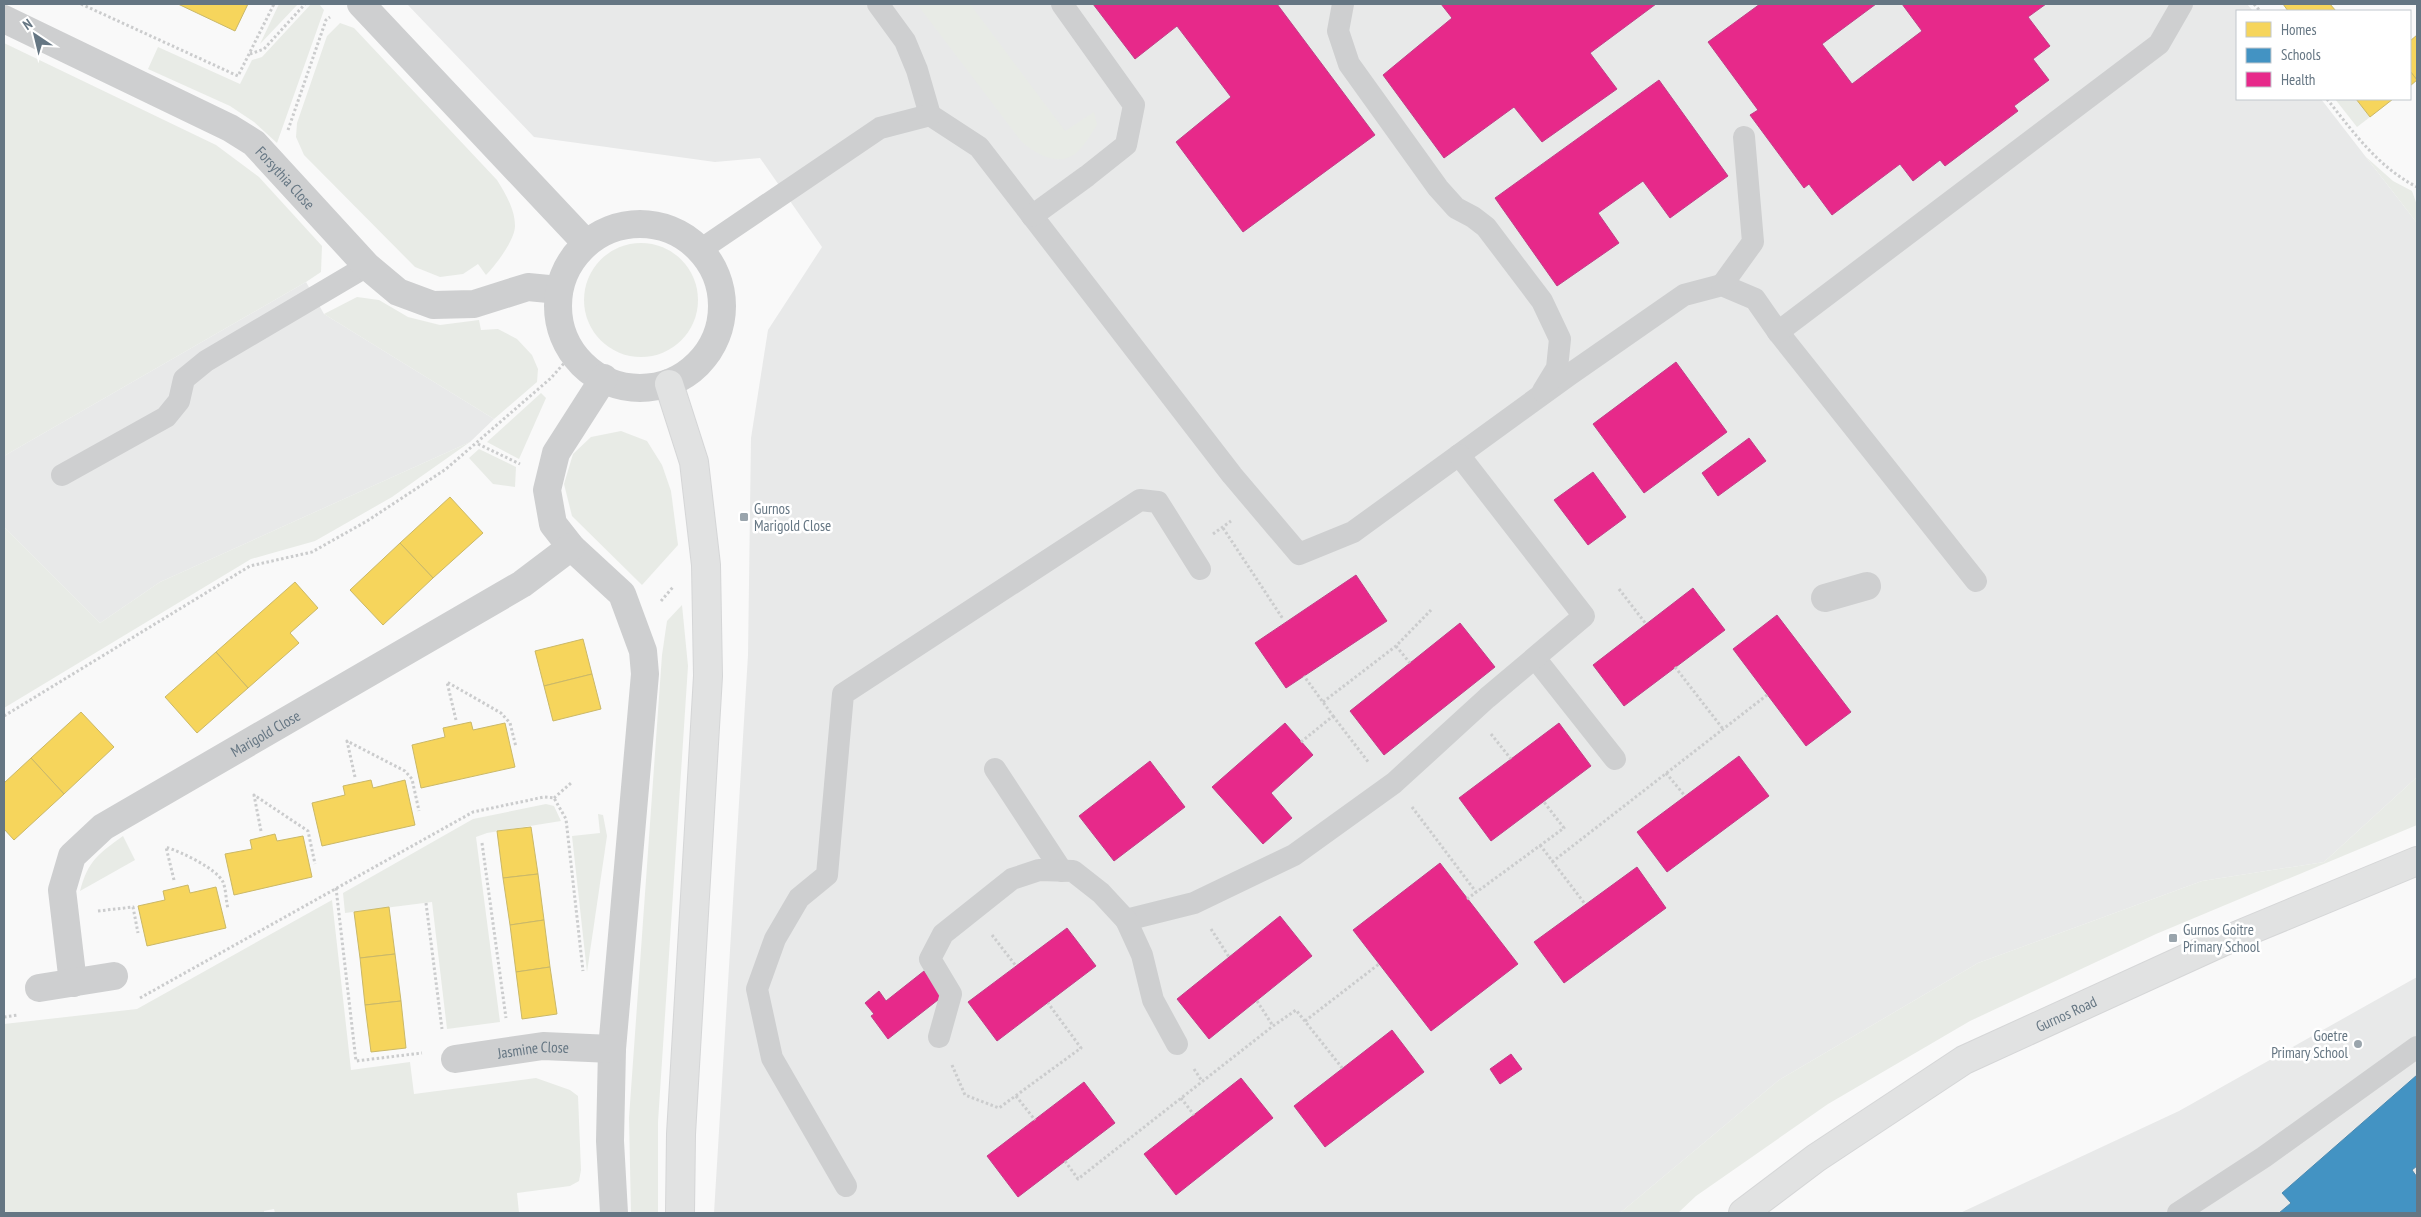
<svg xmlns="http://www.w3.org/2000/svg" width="2421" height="1217" font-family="'PT Sans Narrow',sans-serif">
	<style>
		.built { fill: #e8e9e9 }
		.green { fill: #e8ebe6 }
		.homes { fill: #f6d55c; stroke: #cab868 }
		.schools { fill: #4393c3; stroke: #4d8ab0 }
		.health { fill: #e7298a; stroke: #c04088 }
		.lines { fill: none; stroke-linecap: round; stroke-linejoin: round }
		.secondary-casing { stroke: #d5d6d7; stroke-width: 30 }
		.path { stroke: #cbcccd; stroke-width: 3; stroke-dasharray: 2.5 2.5; stroke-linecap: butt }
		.lane { stroke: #cecfd0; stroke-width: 22 }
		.street { stroke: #cecfd0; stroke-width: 28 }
		.secondary { stroke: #e1e2e2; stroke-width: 28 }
		.poi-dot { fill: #99a4ac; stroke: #fff; stroke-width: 2 }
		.labels { text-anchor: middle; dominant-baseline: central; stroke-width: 5; stroke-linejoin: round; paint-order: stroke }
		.street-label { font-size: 15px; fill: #657683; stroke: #fff }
		.poi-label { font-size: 15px; fill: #657683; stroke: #fff; text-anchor: start }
	</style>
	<rect width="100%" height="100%" fill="#f9f9f9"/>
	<g class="built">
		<path d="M407,4H2247L2253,11H2237V99H2321L2417,223V777L2324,862L2202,881L1978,963L1779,1080L1620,1213H714L748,655L751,438L768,330L822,247L760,158L715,162L534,137Z"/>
		<path d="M306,282L324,314L494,419L470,442L160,582L100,623L4,527V456Z"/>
		<path d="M2417,977V1213H1960L2179,1111Z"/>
	</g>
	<g class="green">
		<path d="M279,4H298L260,44Z"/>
		<path d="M311,4H319L324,10L277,143L254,122L230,106L148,69L158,47L240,84L252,60L262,57Z"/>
		<path d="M917,4H970L1065,131L1094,112L1097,125C1091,134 1084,147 1075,154C1057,167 1034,153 1021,141Z"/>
		<path d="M340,23L354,28L497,180C505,193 515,209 515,226C515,240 495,266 486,275L478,264L463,274L440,277L415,267L304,155L296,137L297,123L327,36Z"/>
		<path d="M4,43L216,145L259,177L322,246L321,272L306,282L4,456Z"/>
		<path d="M2335,99H2356L2370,117L2357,127Z"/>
		<path d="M2366,157L2393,181L2412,191L2417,205V223Z"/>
		<circle cx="641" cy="300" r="57"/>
		<path d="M357,297L379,300L408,317L440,325L479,320L481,330L498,329L517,339L532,355L538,369L537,382L494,419L324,314Z"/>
		<path d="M541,393L546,398L519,459L487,442Z"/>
		<path d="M621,431L647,441L662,465L671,491L678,545L642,585L572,516L564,484L573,454L591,437Z"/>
		<path d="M470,442L392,497L315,541L251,559L4,708V527L100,623L160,582Z"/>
		<path d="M479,449L516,467L515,487L493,484L469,458Z"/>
		<path d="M682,605L688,666L658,1122V1213H631L629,1118L662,655L667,621Z"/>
		<path d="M2417,777V825L2156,934L1970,1021L1828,1104L1696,1196L1678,1213H1620L1779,1080L1978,963L2202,881L2324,862Z"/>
		<path d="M546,804L554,806L561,821L487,833L476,837L500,1022L447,1029L432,902L345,913L343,893L473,819Z"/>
		<path d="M598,814L603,815L607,836L587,972L572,836L600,833Z"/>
		<path d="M123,836L135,860L80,891C88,861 98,854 123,836Z"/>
		<path d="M332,900L351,1070L410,1062L414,1094L536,1078L570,1090L578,1096L581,1170L579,1181L570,1186L517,1193L519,1213H275L274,1209L264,1211V1213H4V1024L137,1009Z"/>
	</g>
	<g class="homes">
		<path d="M178,4H248L235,31Z"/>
		<path d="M2283,4H2330L2336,11H2288Z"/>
		<path d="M2417,35V80L2410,71V41Z"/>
		<path d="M2410,71L2417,80L2410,86Z"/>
		<path d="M2356,99H2393L2370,117Z"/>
		<path d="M450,497L483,533L433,578L400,543Z"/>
		<path d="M400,543L433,578L383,625L350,590Z"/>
		<path d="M295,582L318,608L290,633L299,643L248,688L216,652Z"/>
		<path d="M583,639L592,674L544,686L535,651Z"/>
		<path d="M216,652L248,688L197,733L165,697Z"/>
		<path d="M592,674L601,709L553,721L544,686Z"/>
		<path d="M81,712L114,747L64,794L31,758Z"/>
		<path d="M471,722L473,730L505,723L515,767L421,788L412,745L445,737L443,728Z"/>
		<path d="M31,758L64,794L14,840L4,829V783Z"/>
		<path d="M371,780L373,788L405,780L415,825L322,846L312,803L345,795L343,786Z"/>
		<path d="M531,827L538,874L503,878L497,831Z"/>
		<path d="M275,834L277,841L303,836L312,877L234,895L225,854L252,849L250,840Z"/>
		<path d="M538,874L544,920L510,925L503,878Z"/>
		<path d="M188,885L190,893L216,887L226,928L147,946L138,906L165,900L163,891Z"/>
		<path d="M389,907L395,954L360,958L354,912Z"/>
		<path d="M544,920L550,967L516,972L510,925Z"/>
		<path d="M395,954L401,1001L365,1005L360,958Z"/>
		<path d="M550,967L557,1014L522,1019L516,972Z"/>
		<path d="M401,1001L406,1048L371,1052L365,1005Z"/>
	</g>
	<path class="schools" d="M2417,1075V1166L2412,1170L2417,1177V1213H2279L2291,1203L2282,1193Z"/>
	<g class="health">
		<path d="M1093,4H1277L1375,135L1243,232L1176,142L1231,97L1177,26L1135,59Z"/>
		<path d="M1441,4H1656L1590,53L1617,89L1542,142L1514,107L1444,158L1383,75L1452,18Z"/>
		<path d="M1760,4H1876L1822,44L1852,84L1922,31L1902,4H2046L2028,17L2050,46L2033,59L2049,80L2014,106L2018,111L1945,166L1940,160L1913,181L1900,164L1832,215L1809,184L1804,188L1750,115L1758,110L1708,42Z"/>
		<path d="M1659,80L1728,176L1670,218L1643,181L1598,213L1619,243L1557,286L1495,198Z"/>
		<path d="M1676,362L1727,432L1644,493L1593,424Z"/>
		<path d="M1749,438L1766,461L1718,496L1702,473Z"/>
		<path d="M1593,472L1626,517L1588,545L1554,500Z"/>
		<path d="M1356,575L1387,621L1286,688L1255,643Z"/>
		<path d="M1693,588L1725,630L1624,706L1593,665Z"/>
		<path d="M1777,615L1851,712L1806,746L1733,649Z"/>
		<path d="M1460,623L1495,667L1384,755L1350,711Z"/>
		<path d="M1285,723L1313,755L1271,793L1292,818L1263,844L1212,787Z"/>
		<path d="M1559,723L1591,766L1491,841L1459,798Z"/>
		<path d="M1739,756L1769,796L1667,872L1637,832Z"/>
		<path d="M1150,761L1185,807L1114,861L1079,816Z"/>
		<path d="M1440,863L1518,964L1431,1031L1353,930Z"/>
		<path d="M1637,867L1666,908L1564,983L1534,942Z"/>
		<path d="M1280,916L1312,956L1209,1039L1177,999Z"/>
		<path d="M1067,928L1096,966L997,1041L968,1002Z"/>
		<path d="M924,971L943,996L888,1039L871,1016L874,1014L865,1003L879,991L886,1001Z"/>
		<path d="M1392,1030L1424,1072L1325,1147L1294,1106Z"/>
		<path d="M1511,1054L1522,1069L1500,1084L1490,1069Z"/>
		<path d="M1241,1078L1273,1118L1176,1195L1144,1154Z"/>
		<path d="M1084,1082L1115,1123L1018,1197L987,1156Z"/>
	</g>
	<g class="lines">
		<g class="secondary-casing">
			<g id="secondary">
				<path d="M669,384L694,462L706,565L708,676L681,1134L680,1213"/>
				<path id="s4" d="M1743,1213L1816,1158L1964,1060L2231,938L2417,861"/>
			</g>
		</g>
		<g class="path">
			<path d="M81,4L238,76L274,4"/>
			<path d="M2254,4L2260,11"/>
			<path d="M250,54L264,49L305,4"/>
			<path d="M2327,99C2354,133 2378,167 2417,187"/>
			<path d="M288,130L326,20L330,17"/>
			<path d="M478,444L520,464"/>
			<path d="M1223,528L1283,619"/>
			<path d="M1213,534L1231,521"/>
			<path d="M1619,589L1646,624"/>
			<path d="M661,601L673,587"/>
			<path d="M1396,646L1410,663"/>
			<path d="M1675,667L1723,729"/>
			<path d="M1323,702L1396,646L1431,610"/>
			<path d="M4,716L250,566L312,552L367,521L446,469L551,378L573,353"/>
			<path d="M1333,716L1369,763"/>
			<path d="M456,720L447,682L501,713L510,723L516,747"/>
			<path d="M1491,734L1511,759"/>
			<path d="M1301,742L1333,716L1304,676"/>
			<path d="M1666,773L1685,796"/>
			<path d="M355,777L347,741L405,771L412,779L419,811"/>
			<path d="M554,798L571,783"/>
			<path d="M1412,807L1476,892"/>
			<path d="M261,831L254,795L308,831L315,864"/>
			<path d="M482,843L506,1018"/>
			<path d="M1540,845L1585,904"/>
			<path d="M1552,862L1767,695"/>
			<path d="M174,880L166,847C181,852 216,868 223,882C226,889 226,901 228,909"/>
			<path d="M336,888L356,1061L422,1053"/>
			<path d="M1467,899L1564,828L1544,802"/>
			<path d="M426,903L442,1029"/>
			<path d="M98,911L133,907L138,933"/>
			<path d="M1211,929L1229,957"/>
			<path d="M992,935L1016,966"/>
			<path d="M140,998L473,812L544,797L554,798L566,819L583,971"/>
			<path d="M1257,1001L1273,1026"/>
			<path d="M4,1017L18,1015"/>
			<path d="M1305,1021L1379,964"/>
			<path d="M952,1065L965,1095L999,1108L1081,1048L1048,1003"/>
			<path d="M1194,1069L1202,1081"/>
			<path d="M1016,1096L1035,1120"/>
			<path d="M1181,1098L1194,1115"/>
			<path d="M1065,1161L1078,1179L1273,1026L1296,1010L1343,1069"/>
		</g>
		<g class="lane">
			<path d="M878,4L905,41L917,70L930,115L979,147L1232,475L1299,554L1353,532L1569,375L1684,295L1722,285L1755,299L1778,332L1976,581"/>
			<path d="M1343,4L1338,31L1349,64L1438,188L1456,208L1473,217L1486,227L1542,301L1560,339L1557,368L1543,391"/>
			<path d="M1032,216L1087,176L1126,145L1134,105L1062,4"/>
			<path d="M700,250L880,128L930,115"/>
			<path d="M1722,285L1753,242L1744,137"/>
			<path d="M1778,332L2159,44L2182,4"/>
			<path d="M62,475L166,417L179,401L184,379L206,361L367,266"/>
			<path d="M1535,658L1615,759"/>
			<path d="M995,769L1062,871"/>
			<path d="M1126,920L1194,903L1294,855L1394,783L1487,698L1584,616L1459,455"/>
			<path d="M939,1037L951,994L930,959L943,934L1012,879L1039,870L1073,871L1101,893L1126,920L1142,955L1153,1000L1177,1044"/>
			<path d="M846,1186L772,1058L757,989L775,939L799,898L827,875L843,694L1140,500L1158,502L1200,569"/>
			<path d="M2178,1213L2264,1157L2417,1047"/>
		</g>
		<g class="street">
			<path d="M361,4L586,243"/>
			<path id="s1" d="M4,19L230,128L254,143L367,266L398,292L433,305L474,304L528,287L559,290"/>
			<circle cx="640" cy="306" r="82"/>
			<path d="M604,378L556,453L547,490L553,524L571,547L622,594L643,651L645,674L612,1049L610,1141L614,1213"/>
			<path d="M1825,598L1867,586"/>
			<path id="s2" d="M73,983L62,890L72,856L103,827L522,584L571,547"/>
			<path d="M39,988L114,976"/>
			<path id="s3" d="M455,1059L543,1046L612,1049"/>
		</g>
		<use href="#secondary" class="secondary"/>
	</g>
	<g class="poi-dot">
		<rect x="739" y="512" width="10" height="10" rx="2.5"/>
		<rect x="2168" y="933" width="10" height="10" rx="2.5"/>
		<circle cx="2358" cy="1044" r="5"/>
	</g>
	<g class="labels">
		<g class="street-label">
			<text stroke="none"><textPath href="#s1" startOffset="326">Forsythia Close</textPath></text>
			<text stroke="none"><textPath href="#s2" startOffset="359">Marigold Close</textPath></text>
			<text stroke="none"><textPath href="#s4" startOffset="381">Gurnos Road</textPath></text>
			<text stroke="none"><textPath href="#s3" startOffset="79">Jasmine Close</textPath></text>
		</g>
		<g class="poi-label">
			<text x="754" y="508">Gurnos<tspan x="754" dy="17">Marigold Close</tspan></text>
			<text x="2183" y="929">Gurnos Goitre<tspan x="2183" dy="17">Primary School</tspan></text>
			<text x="2348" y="1035" text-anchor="end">Goetre<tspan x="2348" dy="17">Primary School</tspan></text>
		</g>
	</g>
	<rect width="2421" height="1217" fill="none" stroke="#657683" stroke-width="10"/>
	<rect x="2236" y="10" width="175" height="90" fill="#ffffff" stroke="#c1c8cd"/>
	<rect x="2246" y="22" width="25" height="15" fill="#f6d55c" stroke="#c1c8cd"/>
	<text x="2281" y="35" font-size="15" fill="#657683">Homes</text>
	<rect x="2246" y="48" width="25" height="15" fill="#4393c3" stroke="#c1c8cd"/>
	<text x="2281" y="60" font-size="15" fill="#657683">Schools</text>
	<rect x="2246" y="72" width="25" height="15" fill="#e7298a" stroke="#c1c8cd"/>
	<text x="2281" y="85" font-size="15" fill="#657683">Health</text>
	<g transform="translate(35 35) rotate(325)" stroke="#ffffff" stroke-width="4" paint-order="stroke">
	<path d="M0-4L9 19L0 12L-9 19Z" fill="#657683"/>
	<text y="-8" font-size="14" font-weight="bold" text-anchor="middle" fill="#657683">N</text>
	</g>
</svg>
